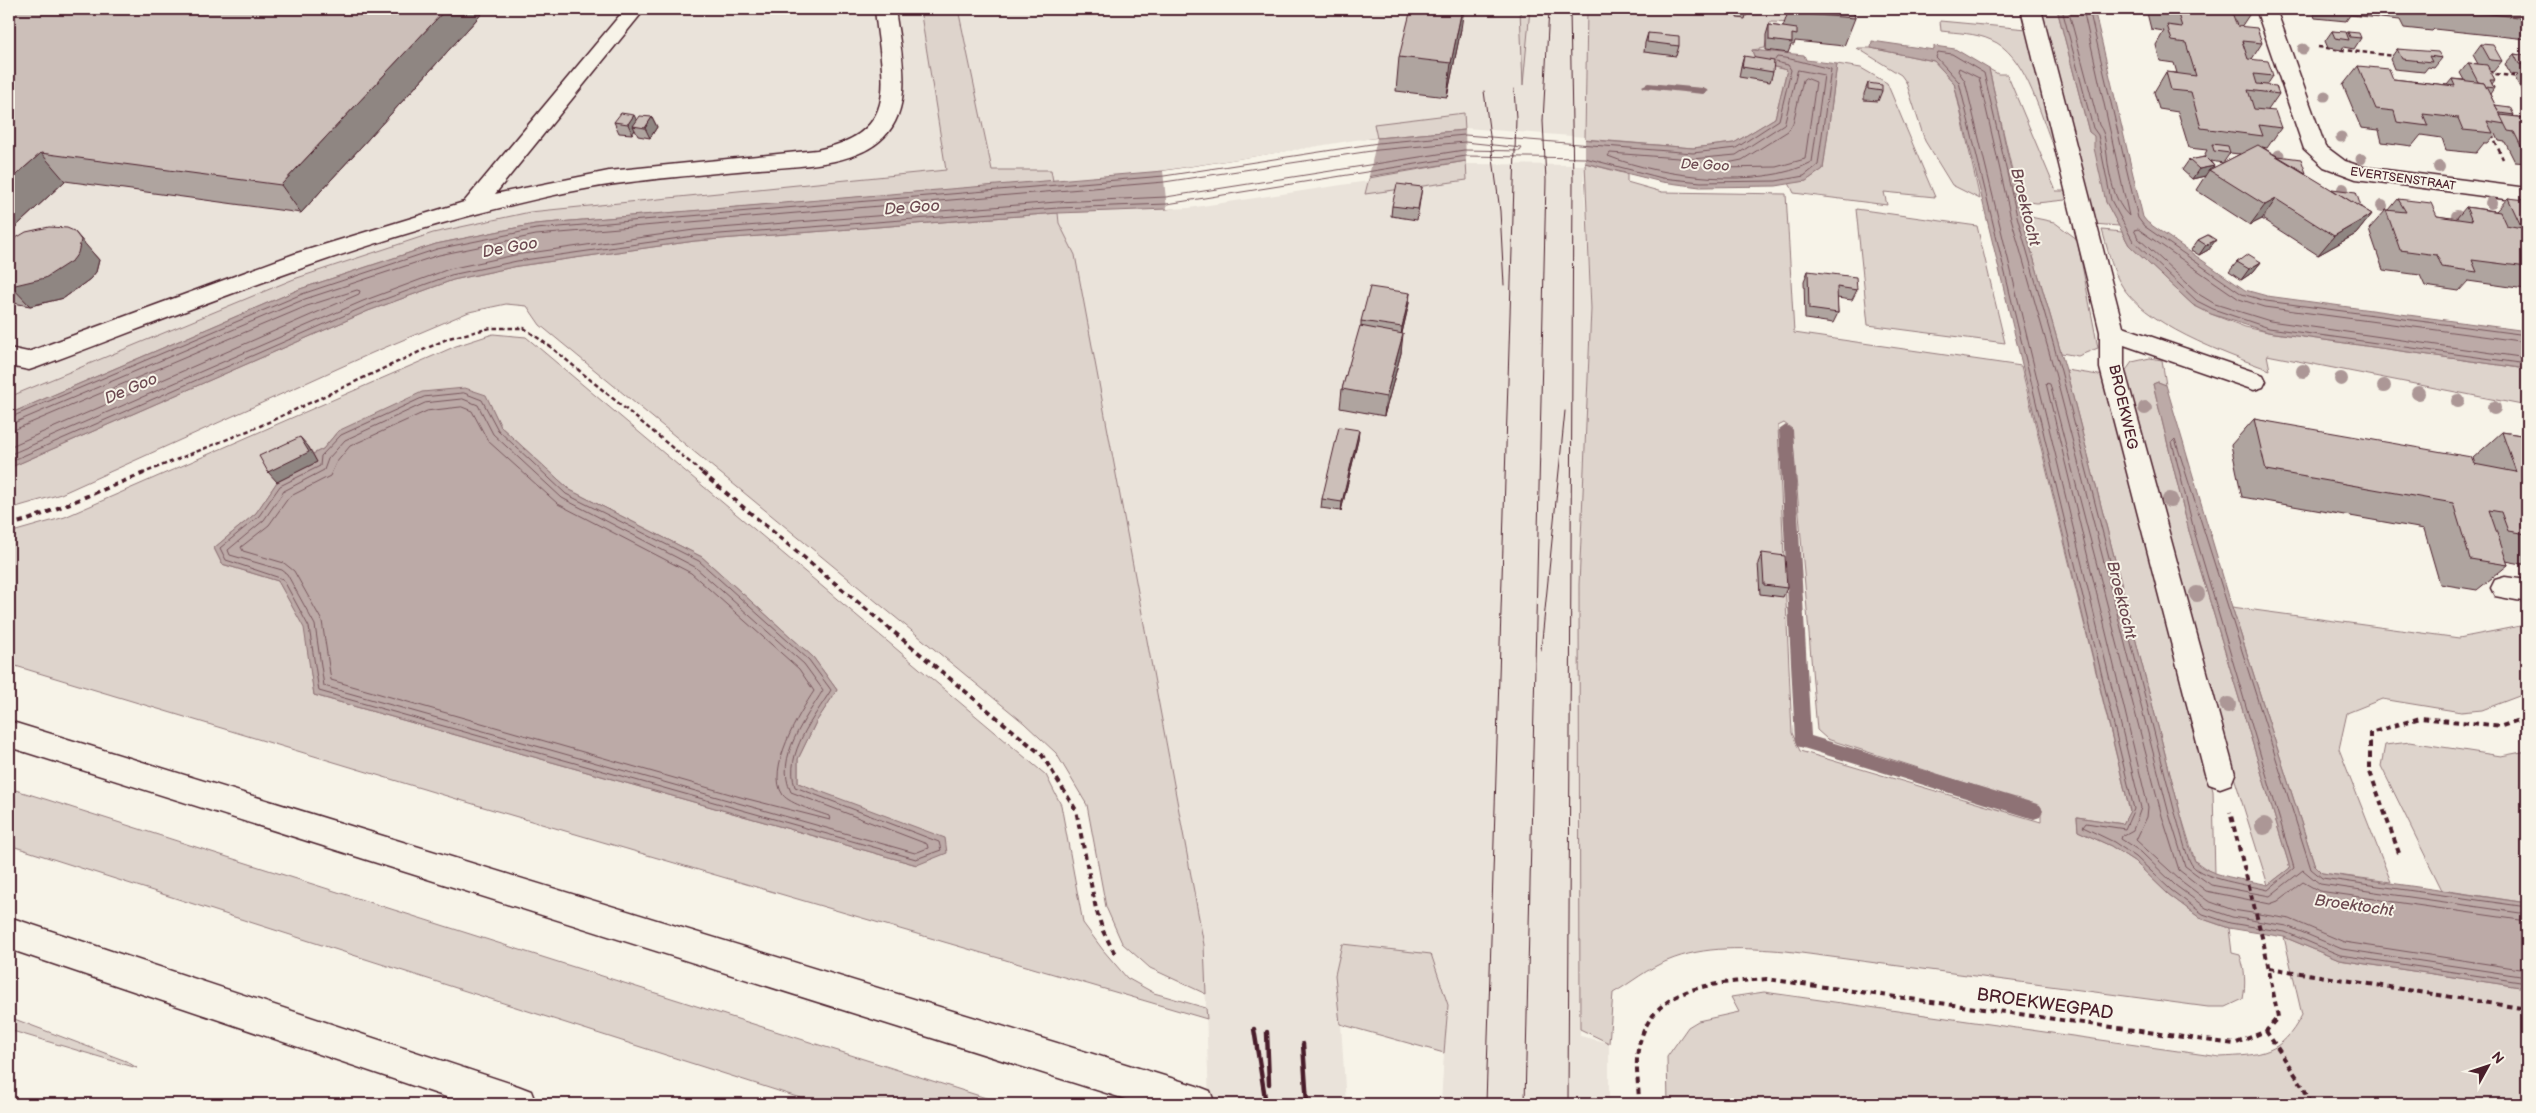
<svg xmlns="http://www.w3.org/2000/svg" width="2536" height="1113" font-family="'Balsamiq Sans',sans-serif">
	<style>
		.built { fill: #eae3da }
		.green { fill: #ded4cc; stroke: #947a7c; fill-rule: evenodd }
		.water { fill: #bcaaa7; stroke: #8e7275 }
		.pier { fill: #f7f3e8 }
		.lines { fill: none; stroke-linecap: round; stroke-linejoin: round }
		.shore { stroke: #78575d; stroke-width: 1 }
		.stream { fill: #8e7275; fill-rule: evenodd }
		.minor-casing { stroke: #4a1f2b; stroke-width: 3 }
		.highway-casing { stroke: #4a1f2b; stroke-width: 3 }
		.path-far1 { stroke: #4a1f2b; stroke-width: 2.5; stroke-dasharray: 4.5 3; stroke-linecap: butt }
		.path { stroke: #4a1f2b; stroke-width: 4; stroke-dasharray: 5.5 4.5; stroke-linecap: butt }
		.minor { fill: #f7f3e8; fill-rule: evenodd }
		.highway { fill: #f7f3e8; fill-rule: evenodd }
		.tram { stroke: #4a1f2b; stroke-width: 1 }
		.rail { stroke: #4a1f2b; stroke-width: 4.5 }
		.tree { fill: #ac9796 }
		.wall { fill: #afa49f; stroke: #4a1f2b; fill-rule: evenodd }
		.shaded-wall { fill: #8f8682; stroke: #4a1f2b }
		.building { fill: #ccbfb9; stroke: #4a1f2b }
		.labels { text-anchor: middle; dominant-baseline: central; stroke-width: 4; stroke-linejoin: round; paint-order: stroke }
		.far-street-label { font-size: 12px; fill: #4a1f2b; stroke: #f7f3e8 }
		.far-water-label { font-size: 14px; font-style: italic; fill: #6c4950; stroke: #f7f3e8 }
		.street-label { font-size: 15px; fill: #4a1f2b; stroke: #f7f3e8 }
		.water-label { font-size: 16px; font-style: italic; fill: #6c4950; stroke: #f7f3e8 }
		.near-street-label { font-size: 18px; fill: #4a1f2b; stroke: #f7f3e8 }
	</style>
	<rect width="100%" height="100%" fill="#f7f3e8"/>
	<filter id="ink" filterUnits="userSpaceOnUse"><feTurbulence type="fractalNoise" baseFrequency=".02" numOctaves="2"/><feDisplacementMap in="SourceGraphic" scale="10" xChannelSelector="R" yChannelSelector="G"/><feConvolveMatrix kernelMatrix="1 2 1 2 8 2 1 2 1" color-interpolation-filters="sRGB"/></filter>
	<g filter="url(#ink)">
		<g class="built">
			<path d="M9,9H920L950,189L535,224L9,414Z"/>
			<path d="M958,9H1587L1584,182L1591,309L1579,585L1581,852L1580,1036L1609,1043V1104H1441L1444,1053L1341,1024L1346,1104H1209L1204,945L1075,256L1059,223L1058,213L995,185Z"/>
		</g>
		<g class="green">
			<path d="M920,9H958L992,170H1051L1053,181L535,224L436,244L300,289L9,414V397L294,279L433,233L530,212L946,170Z"/>
			<path d="M1520,9H1530L1523,85Z"/>
			<path d="M1587,9H1792L1798,23L1770,22L1765,48L1752,50L1756,63L1787,70L1775,118L1734,143L1693,148L1585,139Z"/>
			<path d="M2041,9H2057L2089,132L2094,135L2106,202L2119,226L2093,224Z"/>
			<path d="M1940,21L2027,29L2055,142L2051,141C2039,110 2024,53 1991,40C1976,33 1957,33 1941,31Z"/>
			<path d="M1857,48H1871L1934,61L1954,83L1980,199L1952,185L1925,141L1906,82L1901,75Z"/>
			<path d="M1837,64L1861,68L1887,83L1935,197L1884,192L1887,205L1794,193L1789,183L1806,181L1823,169Z"/>
			<path d="M1989,69L1998,74H2007L2056,191H2066L2067,198L2065,200L2037,203L2019,201Z"/>
			<path d="M1464,113L1465,130L1377,138L1374,124Z"/>
			<path d="M1466,161L1467,180L1365,194L1369,178Z"/>
			<path d="M1585,163L1627,174V182L1662,192L1786,194L1794,333L2021,366L2130,811L2123,824L2077,817L2078,831L2111,846L2134,861L2168,894L2200,918L2229,928L2232,953L2240,955C2245,970 2246,983 2243,999L2226,1007H2208L1786,951C1746,948 1705,945 1667,961C1648,968 1631,983 1613,993L1609,1043L1580,1029L1579,585L1591,309ZM1784,423L1792,429L1817,730L1827,739L2041,807V822L1800,751L1792,733L1778,426Z"/>
			<path d="M1856,209L1977,226L2005,343L1868,325Z"/>
			<path d="M1058,213L1059,223L1075,255L1204,945L1206,994L1150,968L1122,943L1106,907L1087,805L1056,753L1024,723L540,325L527,306L506,304L469,312L372,353L61,494L9,509V468L368,311L453,280L518,266L695,241Z"/>
			<path d="M2021,215L2054,222L2077,239L2098,348L2078,356L2061,353Z"/>
			<path d="M2102,230L2122,232L2129,245L2193,305L2211,314L2245,327L2268,332L2527,369V406L2267,355L2270,370C2226,354 2141,324 2119,281C2111,266 2107,246 2102,230Z"/>
			<path d="M493,334L526,337L1046,775L1061,805L1083,923L1103,950L1127,978L1154,993L1206,1008L1207,1019L480,806L9,664V533L65,517L456,346ZM485,395L501,427L570,490L702,557L813,657L837,690L816,722L798,759V783L847,803L917,865L314,695L305,628L278,581L222,564L214,548L256,513L277,482L268,466L309,447L313,454L323,449L338,431Z"/>
			<path d="M2150,358L2162,360L2166,385L2158,382L2153,384L2190,535L2290,868L2268,885L2213,710L2124,373L2132,362Z"/>
			<path d="M2066,370L2105,376L2213,791L2215,875L2195,861L2180,812Z"/>
			<path d="M2232,607L2459,638L2520,626L2527,627V693L2482,710L2461,712L2382,699L2347,713L2339,749L2391,882L2322,873L2315,866Z"/>
			<path d="M2410,742L2501,756L2527,751V903L2442,890L2381,766L2385,745Z"/>
			<path d="M9,788L48,800L1005,1104H819L9,845Z"/>
			<path d="M2284,937L2339,960L2527,988V1104H1668L1667,1057L1688,1027L1698,1021L1739,1012L1731,997L1764,992L2220,1057C2262,1055 2281,1055 2302,1015Z"/>
			<path d="M1342,944L1431,954L1448,1005L1444,1053L1340,1024L1335,975Z"/>
			<path d="M9,1017L126,1061L137,1068L9,1030Z"/>
		</g>
		<g class="water">
			<path d="M2057,9H2094L2143,217L2147,222L2245,290L2267,296L2527,331V369L2268,332L2211,314L2193,305L2129,245L2106,202L2094,148V136L2089,132Z"/>
			<path d="M1872,41L1934,50V46L1955,49L1989,69L2021,215L2066,370L2180,812C2183,822 2190,853 2195,861C2206,876 2249,880 2268,885L2290,868L2190,535L2153,384L2158,382L2166,385L2232,607L2315,866L2322,873L2527,903V988L2339,960L2284,937L2229,928L2200,918L2168,894L2134,861L2111,846L2078,831L2077,817L2123,824L2130,811L1954,83L1934,61L1871,48Z"/>
			<path d="M1752,50L1804,55L1806,60L1837,64L1823,169L1806,181L1776,186L1700,187L1662,182L1585,163L1466,161L1167,209L1058,213L695,241L518,266L453,280L368,311L9,468V414L300,289L436,244L535,224L1163,171L1377,138L1465,130L1693,148L1734,143L1775,118L1787,70L1756,62Z"/>
			<path d="M465,388L486,395L501,427L570,490L702,557L813,657L837,690L816,722L798,759V783L945,838L947,853L917,865L314,695L304,628L278,581L222,564L214,548L256,513L277,482L317,462L313,454L323,449L338,431L422,392Z"/>
		</g>
		<g class="pier">
			<path d="M1465,128L1585,137V165L1466,164Z"/>
			<path d="M1377,138L1368,181L1189,208L1167,209L1163,171L1355,140Z"/>
		</g>
		<g class="lines">
			<g class="shore">
				<path d="M2062,9L2093,128L2098,135L2111,200L2133,241L2197,301L2213,309L2269,328L2527,364"/>
				<path d="M2068,9L2099,125C2106,134 2105,144 2107,155C2109,175 2114,202 2129,216L2083,9"/>
				<path d="M2089,9L2138,218L2144,226L2242,294L2266,301L2527,335"/>
				<path d="M1798,70L1824,75L1812,162C1760,190 1661,177 1608,156L1610,153L1692,159L1736,155L1784,124Z"/>
				<path d="M1806,78L1816,82L1805,159L1776,167L1721,168L1722,164L1742,160L1788,131L1793,123L1803,80Z"/>
				<path d="M2527,342L2264,307L2239,299L2138,229L2134,230L2138,238L2200,295L2215,304L2270,321L2527,358"/>
				<path d="M464,393L482,400L498,430L566,494L699,561L809,660L831,690C814,718 784,753 795,787L939,842L941,850L916,859L319,691L309,627L283,579L226,560L220,548L259,516L280,486L320,466L321,456L341,435L424,397Z"/>
				<path d="M463,399L478,405L493,434L562,498L695,567L804,664L823,690C806,719 774,757 791,792L927,844L928,848L915,853L324,686L315,625L287,574L282,570L230,555L228,550L264,520L284,491L324,470L328,459L345,440L425,403Z"/>
				<path d="M462,407L472,411L488,441L558,504L691,573L799,669L814,691C800,712 765,770 783,795C790,804 818,812 829,816L830,820L744,798L331,680L322,621L294,571L284,563L243,551L241,547L269,525L289,497L330,476L336,463L350,446L427,411Z"/>
				<path d="M9,418L302,294L437,249L536,229L1164,176L1378,143L1465,135L1693,153L1736,148L1779,120L1791,70L1788,65L1776,62"/>
				<path d="M9,425L305,299L439,255L536,235L1164,182L1378,150L1465,142L1522,148L1520,151L1464,150L1166,197L1057,202L694,230L515,255L449,269L363,301L9,455"/>
				<path d="M9,432L307,306L357,290L360,291L359,294L9,447"/>
				<path d="M9,462L366,306L451,275L517,261L694,236L1058,208L1167,204L1466,156L1585,158L1662,178L1701,182L1776,181L1804,176L1818,165L1831,69C1812,65 1796,59 1777,57L1775,60"/>
				<path d="M2527,907L2322,878L2311,869L2175,439L2172,442L2195,534L2294,868L2268,890C2249,885 2202,879 2192,865C2186,857 2179,824 2175,813L2061,371L2017,216L1984,73L1952,54L1938,52L1936,57L1959,82L2134,809L2125,829L2086,823L2083,827L2114,842L2136,857L2171,890L2203,914L2230,923L2285,932L2340,955L2527,983"/>
				<path d="M2527,914L2320,884L2303,870L2270,896L2211,885L2185,866L2169,814L2055,373L2011,218L1979,78L1959,68L1958,71L1965,81L2141,808L2133,830L2122,836L2121,839L2141,852L2175,885L2206,908L2232,917L2287,926L2342,949L2527,977"/>
				<path d="M2527,921L2319,891L2303,882L2278,901L2270,904L2206,891L2179,870L2162,816L2050,384L2046,383L2148,807L2147,817L2136,840L2180,880L2208,901L2233,910L2290,919L2344,942L2527,970"/>
			</g>
			<g class="stream">
				<path d="M1648,83L1703,88L1709,91L1703,94L1644,88L1642,86Z"/>
				<path d="M1786,425L1793,430L1811,736L2034,803L2040,805L2043,811L2040,817L2034,819L1797,746L1795,741L1779,430Z"/>
			</g>
			<g class="minor-casing">
				<g id="minor">
					<path d="M625,9H645L495,194L609,171L817,150C905,132 881,76 875,9H895C900,48 916,105 884,137C854,168 789,166 748,170C709,174 670,177 631,182C579,188 527,201 476,214C327,253 183,313 38,367L29,370L9,366V348L28,352L297,253L464,202Z"/>
					<path d="M2021,9H2041L2123,327L2263,375L2266,381L2263,387L2254,390L2124,345V368L2235,774L2231,784L2220,788L2209,784L2205,774L2100,368V332Z"/>
					<path d="M2256,9H2276L2325,146L2345,161L2363,167L2527,188V202L2356,179L2324,167L2304,149Z"/>
					<path d="M2505,577L2527,580V602L2495,596L2491,588L2495,580Z"/>
				</g>
			</g>
			<g class="highway-casing">
				<g id="highway">
					<path d="M9,721L1197,1086L1210,1091L1215,1104H1141L9,747Z"/>
					<path d="M9,917L518,1086L531,1091L536,1104H467L9,949Z"/>
				</g>
			</g>
			<g class="path-far1">
				<path d="M2318,47L2394,56"/>
				<path d="M2488,73L2527,78"/>
				<path d="M2492,135L2503,159"/>
				<path d="M141,474L260,426L449,338L491,328H524L552,348L704,474"/>
			</g>
			<g class="path">
				<path d="M702,473L1042,755L1076,810L1096,909L1103,931L1115,954"/>
				<path d="M9,525L28,520L144,473"/>
				<path d="M2399,853L2370,772V733L2420,718L2502,726L2527,717"/>
				<path d="M2269,968L2527,1009"/>
				<path d="M2266,1031L2304,1088L2310,1104"/>
				<path d="M1639,1104C1639,1087 1635,1067 1638,1050C1650,985 1714,983 1767,979L2234,1044L2266,1031L2278,1017L2264,945L2230,812"/>
			</g>
			<use href="#minor" class="minor"/>
			<use href="#highway" class="highway"/>
			<g class="tram">
				<path d="M1484,91L1500,211L1504,285"/>
				<path d="M1541,650L1565,411"/>
				<path d="M1486,1104L1516,118L1514,89"/>
				<path d="M1525,1104L1546,180L1543,121L1549,9"/>
				<path d="M1568,1104L1573,181L1570,9"/>
			</g>
			<g class="rail">
				<path d="M1254,1029L1266,1104"/>
				<path d="M1267,1032L1269,1084"/>
				<path d="M1303,1044L1307,1104"/>
			</g>
		</g>
		<g class="tree">
			<circle cx="2303" cy="49" r="5.5"/>
			<circle cx="2325" cy="96" r="5.5"/>
			<circle cx="2341" cy="137" r="5.5"/>
			<circle cx="2279" cy="155" r="5.5"/>
			<circle cx="2361" cy="159" r="5.5"/>
			<circle cx="2439" cy="167" r="6"/>
			<circle cx="2343" cy="189" r="6"/>
			<circle cx="2491" cy="203" r="6"/>
			<circle cx="2382" cy="206" r="6"/>
			<circle cx="2457" cy="216" r="6"/>
			<circle cx="2303" cy="371" r="7"/>
			<circle cx="2341" cy="379" r="7"/>
			<circle cx="2384" cy="386" r="7"/>
			<circle cx="2418" cy="393" r="7"/>
			<circle cx="2458" cy="401" r="7"/>
			<circle cx="2145" cy="408" r="7"/>
			<circle cx="2494" cy="408" r="7"/>
			<circle cx="2170" cy="500" r="8"/>
			<circle cx="2197" cy="594" r="8"/>
			<circle cx="2228" cy="705" r="8"/>
			<circle cx="2264" cy="826" r="9"/>
		</g>
		<g class="wall">
			<path d="M9,9H486L301,213L65,181L9,233Z"/>
			<path d="M1738,9H1748L1745,19L1737,18V12Z"/>
			<path d="M1789,9H1853L1855,18L1844,46L1795,41L1794,45H1791L1788,53L1766,50V35L1769,25L1783,27Z"/>
			<path d="M1882,9H1905L1904,12L1882,11Z"/>
			<path d="M2150,9H2250L2251,12L2241,27L2262,43L2252,59L2273,76L2267,85L2279,94L2268,110L2281,128L2267,148L2262,147L2306,173L2305,174L2372,214L2356,234L2318,255L2262,219L2250,225L2196,190L2205,176L2192,179L2182,170L2189,160L2206,157L2205,154L2207,150L2189,148L2178,112L2159,109L2154,92L2166,72L2177,73L2174,63L2160,61L2156,45L2164,31L2151,29L2147,13ZM2230,153L2240,154L2212,169L2214,166L2210,161L2223,163Z"/>
			<path d="M2312,9H2527V39L2434,29L2432,31L2404,28L2400,20L2350,15L2346,21L2315,18Z"/>
			<path d="M1461,29L1447,97L1396,91L1399,57Z"/>
			<path d="M2332,31L2346,33L2348,32L2361,38L2354,49L2343,47L2342,50L2328,48L2325,41Z"/>
			<path d="M1648,33L1679,46L1676,56L1644,52L1645,43Z"/>
			<path d="M2481,44L2502,61L2493,72L2490,71L2495,80L2492,84L2494,88L2490,94L2495,105L2514,115L2513,116L2527,119V163L2515,162L2505,142L2499,141L2496,134L2488,143H2484L2476,153L2446,150L2442,138L2421,135L2412,146L2382,142L2379,130L2361,128L2343,85L2358,66L2393,79L2447,85L2452,79L2464,80L2460,73L2468,63L2478,64L2473,55Z"/>
			<path d="M2397,49L2442,58L2434,68L2428,67L2424,72L2394,69L2390,59Z"/>
			<path d="M2514,54L2527,56V96L2524,95L2515,78L2518,75L2510,74L2505,64Z"/>
			<path d="M1744,56L1773,72L1770,82L1739,77L1741,66Z"/>
			<path d="M1868,83L1882,91L1878,101L1864,100V94Z"/>
			<path d="M652,117L657,127L650,138L638,136L635,130L632,134L619,133L614,122L637,121Z"/>
			<path d="M1422,187L1417,220L1391,216L1392,206Z"/>
			<path d="M2508,198L2527,202V287L2525,289L2468,281L2459,291L2425,286L2420,275L2383,270L2369,229L2386,210H2389L2398,199L2437,216L2456,219L2466,207L2496,211Z"/>
			<path d="M2208,235V250L2199,255L2191,250L2198,240Z"/>
			<path d="M9,242L91,251L99,260L96,272L90,279L64,298L30,306L13,303L9,298Z"/>
			<path d="M2237,262H2261L2253,272L2241,280L2229,272Z"/>
			<path d="M1808,271L1857,290L1852,300L1837,298L1838,313L1833,323L1805,319L1804,281Z"/>
			<path d="M1409,303L1402,333L1401,353L1384,416L1340,408L1342,389L1361,326V321Z"/>
			<path d="M2254,419L2475,464L2473,458L2502,432L2527,436V565L2506,561L2508,565L2477,590L2440,584L2424,529L2242,497L2231,445Z"/>
			<path d="M1359,430L1358,440L1341,511L1321,508L1322,499Z"/>
			<path d="M1762,553L1787,588L1783,597L1760,594L1758,563Z"/>
		</g>
		<g class="shaded-wall">
			<path d="M446,9H486L301,213L281,185Z"/>
			<path d="M1462,9H1464L1461,29L1447,97L1451,63Z"/>
			<path d="M634,115L639,125L633,126L635,130L632,134L628,124Z"/>
			<path d="M652,117L657,127L650,138L645,128Z"/>
			<path d="M41,153L65,181L9,233V181Z"/>
			<path d="M2214,166L2211,171L2209,170L2205,176L2192,179L2199,169Z"/>
			<path d="M2276,199L2262,219L2250,225L2265,205Z"/>
			<path d="M2372,214L2356,234L2318,255L2334,236Z"/>
			<path d="M74,231L99,260L96,272L90,279L64,298L30,306L11,286Z"/>
			<path d="M2216,240L2208,250L2199,255L2206,245Z"/>
			<path d="M2261,262L2253,272L2241,280L2249,269Z"/>
			<path d="M1410,293L1409,303L1401,337L1402,327Z"/>
			<path d="M1403,334L1401,353L1384,416L1386,397Z"/>
			<path d="M1359,430L1358,440L1341,511L1342,502Z"/>
			<path d="M300,437L308,446L317,462L277,482L268,472Z"/>
		</g>
		<g class="building">
			<path d="M9,9H446L281,185L41,153L9,181Z"/>
			<path d="M1411,9H1462L1451,63L1399,57Z"/>
			<path d="M1793,9H1853L1855,18L1803,14V11L1793,10Z"/>
			<path d="M2162,9H2250L2251,12L2231,10L2237,26L2257,28L2262,43L2242,41L2248,59L2268,61L2271,69L2273,76L2254,74L2257,84L2276,86L2279,94L2248,90L2254,109L2275,111L2281,128L2259,125L2263,136L2201,128L2191,92L2171,90L2166,72L2196,76L2186,43L2172,41L2167,25L2182,27L2177,11L2163,10Z"/>
			<path d="M2421,9H2527V18L2446,9L2447,12Z"/>
			<path d="M1769,25L1797,29V35L1792,34V43L1769,40Z"/>
			<path d="M2332,31L2346,32L2349,40L2335,38Z"/>
			<path d="M2348,32L2359,33L2361,38L2350,37Z"/>
			<path d="M1648,33L1679,36V46L1647,42Z"/>
			<path d="M2481,44L2493,45L2502,61L2490,60Z"/>
			<path d="M2397,49L2438,52L2442,58L2429,56L2432,62L2402,59Z"/>
			<path d="M2514,54L2527,56V65L2519,64Z"/>
			<path d="M1744,56L1774,61L1773,72L1742,67Z"/>
			<path d="M2468,63L2487,65L2495,80H2490L2494,88L2486,87L2484,83L2478,82Z"/>
			<path d="M2358,66L2389,69L2393,79L2455,86L2452,79L2484,83L2505,124L2487,121L2493,133L2463,130L2458,118L2423,114L2428,126L2397,122L2394,111L2376,109Z"/>
			<path d="M1868,83L1882,85V91L1868,89Z"/>
			<path d="M2495,105L2510,107L2514,115L2500,113Z"/>
			<path d="M621,113L634,115L628,124L614,122Z"/>
			<path d="M2500,115L2527,118V152H2524L2514,132L2508,131Z"/>
			<path d="M640,116L652,117L645,128L633,126Z"/>
			<path d="M2212,144L2228,146L2230,153L2214,151Z"/>
			<path d="M2258,145L2372,214L2334,236L2276,199L2265,205L2209,170Z"/>
			<path d="M2278,156L2301,159L2306,173L2304,172L2279,157Z"/>
			<path d="M2205,157L2214,166L2199,169L2189,160Z"/>
			<path d="M1397,184L1422,187L1418,209L1392,206Z"/>
			<path d="M2332,189L2356,192L2361,207H2360L2333,190Z"/>
			<path d="M2508,198L2526,200L2527,202V267L2472,260L2477,272L2442,267L2437,255L2400,250L2386,210L2406,212L2398,199L2431,203L2437,216L2472,221L2466,207L2500,212L2506,225L2522,228Z"/>
			<path d="M49,227L67,228L74,231L81,240L78,253L73,260L45,278L11,286H9V242L26,232Z"/>
			<path d="M2208,235L2216,240L2206,245L2198,240Z"/>
			<path d="M2248,254L2261,262L2249,269L2237,262Z"/>
			<path d="M1808,271L1856,277L1857,290L1837,287L1838,313L1809,309Z"/>
			<path d="M1370,287L1410,293L1402,327L1361,321Z"/>
			<path d="M1360,326L1403,334L1386,397L1342,389Z"/>
			<path d="M2254,419L2471,457L2474,464L2516,472L2502,432L2527,436V534L2508,531L2501,512L2489,510L2508,565L2470,559L2453,503L2266,470Z"/>
			<path d="M1339,427L1359,430L1342,502L1322,499Z"/>
			<path d="M300,437L309,452L268,472L259,456Z"/>
			<path d="M1762,553L1785,556L1787,588L1764,585Z"/>
		</g>
	</g>
	<g class="labels">
		<g class="far-street-label">
			<text transform="translate(2403 179) rotate(8)">EVERTSENSTRAAT</text>
		</g>
		<g class="far-water-label">
			<text transform="translate(1705 165) rotate(3)">De Goo</text>
		</g>
		<g class="street-label">
			<text transform="translate(2123 407) rotate(77)">BROEKWEG</text>
		</g>
		<g class="water-label">
			<text transform="translate(2025 207) rotate(76)">Broektocht</text>
			<text transform="translate(912 208) rotate(-4)">De Goo</text>
			<text transform="translate(510 248) rotate(-10)">De Goo</text>
			<text transform="translate(131 389) rotate(-23)">De Goo</text>
			<text transform="translate(2121 600) rotate(76)">Broektocht</text>
			<text transform="translate(2354 906) rotate(8)">Broektocht</text>
		</g>
		<g class="near-street-label">
			<text transform="translate(2045 1004) rotate(8)">BROEKWEGPAD</text>
		</g>
	</g>
	<rect width="2536" height="1113" fill="none" stroke="#f7f3e8" stroke-width="30"/>
	<rect x="15" y="15" width="2506" height="1083" fill="none" stroke="#4a1f2b" stroke-width="2" filter="url(#ink)"/>
	<g transform="translate(2488 1066) rotate(50)" stroke="#f7f3e8" stroke-width="4" paint-order="stroke">
	<path d="M0-4L9 19L0 12L-9 19Z" fill="#4a1f2b"/>
	<text y="-8" font-size="14" font-weight="bold" text-anchor="middle" fill="#4a1f2b">N</text>
	</g>
</svg>
